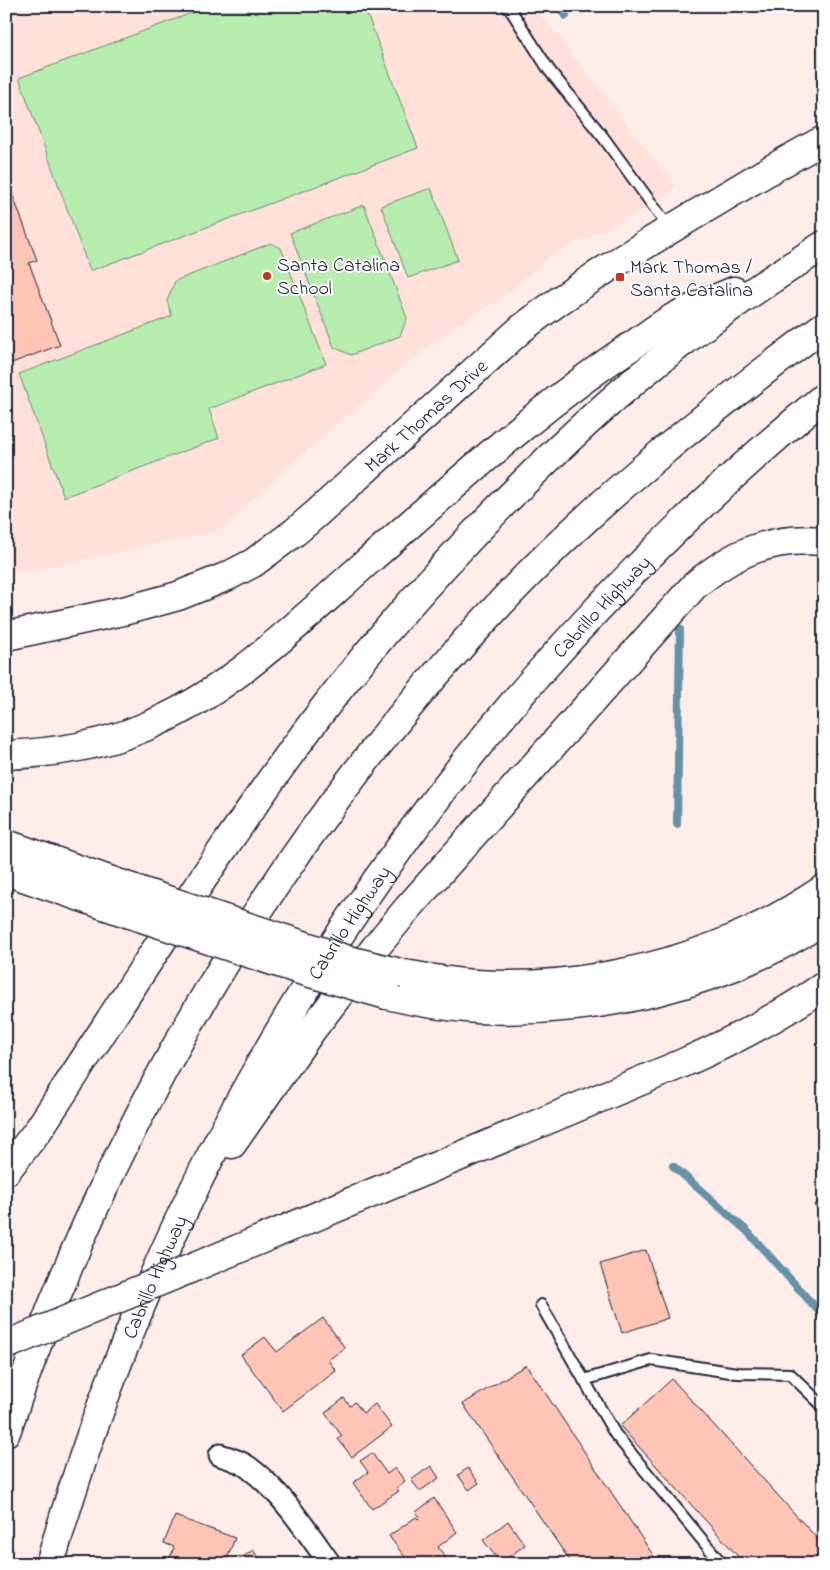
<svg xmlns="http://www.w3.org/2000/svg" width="830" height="1570" viewBox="0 0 830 1570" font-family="'Indie Flower',sans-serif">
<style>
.built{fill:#ffe1d9}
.green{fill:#b7eeb0;stroke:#6c8876}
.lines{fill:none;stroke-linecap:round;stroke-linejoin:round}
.stream{stroke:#6592a9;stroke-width:8}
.building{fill:#fec4b5;stroke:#22223b}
.lane-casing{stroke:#22223b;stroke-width:14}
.street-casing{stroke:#22223b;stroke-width:25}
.secondary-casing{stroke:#22223b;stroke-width:31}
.highway-casing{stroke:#22223b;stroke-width:31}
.lane{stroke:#fff;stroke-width:10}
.street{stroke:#fff;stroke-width:21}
.secondary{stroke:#fff;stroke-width:28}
.highway{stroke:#fff;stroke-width:28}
.highway-bridge-casing{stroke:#22223b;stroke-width:31;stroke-linecap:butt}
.highway-bridge{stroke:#fff;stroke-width:28}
.poi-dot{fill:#c8321e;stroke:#fff;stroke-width:2}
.labels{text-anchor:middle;stroke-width:4;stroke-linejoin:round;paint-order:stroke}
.poi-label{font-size:20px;fill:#22223b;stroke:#fff;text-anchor:start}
.street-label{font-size:20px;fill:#22223b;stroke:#fff}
</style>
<rect width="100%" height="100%" fill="#ffede9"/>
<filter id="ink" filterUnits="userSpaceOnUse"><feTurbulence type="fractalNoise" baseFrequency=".02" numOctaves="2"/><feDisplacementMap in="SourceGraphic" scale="10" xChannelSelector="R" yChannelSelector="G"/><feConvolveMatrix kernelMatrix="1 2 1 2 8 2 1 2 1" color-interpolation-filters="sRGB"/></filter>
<g filter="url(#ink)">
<!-- built -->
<polygon class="built" points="6,6 534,6 676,187 653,205 550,256 504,296 449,330 383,383 218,531 22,572 6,570"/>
<!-- green -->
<g class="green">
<polygon points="210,6 364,6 418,148 90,271 19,78"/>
<polygon points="431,188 458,260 408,278 381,206"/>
<polygon points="364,205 407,318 400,336 351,355 334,347 290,233"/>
<polygon points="271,243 281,248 326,364 209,409 219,438 64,497 19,374 172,316 167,301 175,281"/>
</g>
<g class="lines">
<!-- stream -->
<g class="stream">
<polyline points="557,6 566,16"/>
<polyline points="677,824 680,629"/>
<polyline points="673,1166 747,1231 824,1317"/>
</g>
</g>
<!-- building -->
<g class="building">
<polygon points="13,196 37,260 29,263 60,345 6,365 6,199"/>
<polygon points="824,1195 824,1214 814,1206"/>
<polygon points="646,1250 668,1318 622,1333 600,1264"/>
<polygon points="323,1318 345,1348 328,1360 336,1371 283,1411 241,1355 265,1337 277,1352"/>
<polygon points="526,1365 536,1379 659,1564 572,1564 463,1404"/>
<polygon points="672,1379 824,1546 824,1564 745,1564 620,1426"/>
<polygon points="344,1398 350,1406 355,1402 363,1413 375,1404 392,1427 352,1457 338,1439 342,1436 325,1413"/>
<polygon points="372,1453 387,1474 395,1468 405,1481 396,1488 399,1491 372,1509 353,1483 368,1472 360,1461"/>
<polygon points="431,1466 439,1478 420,1491 411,1480"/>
<polygon points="468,1468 479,1483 469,1490 458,1475"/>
<polygon points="434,1498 457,1532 438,1547 446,1558 437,1564 410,1564 389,1536 416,1517 418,1519 420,1517 416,1512"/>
<polygon points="175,1516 235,1538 225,1564 209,1564 204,1562 203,1564 168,1564 174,1547 164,1543"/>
<polygon points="508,1521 525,1545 502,1562 504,1564 497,1564 500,1562 483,1540"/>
<polygon points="253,1550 263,1564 233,1564"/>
</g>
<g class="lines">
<defs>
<g id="lane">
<polyline points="507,6 512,12 549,70 603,137 670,229"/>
<polyline points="541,1305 615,1434 722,1564"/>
<polyline points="584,1380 651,1360 737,1373 790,1374 824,1407"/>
</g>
<path id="street" d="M220,1455C230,1458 240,1461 248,1467C282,1492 306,1530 330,1564"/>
<g id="secondary">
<path id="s1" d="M6,636L127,610L178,596L228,576L253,563L295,532L316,514L521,329C576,286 636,250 696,214C738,189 780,163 824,140"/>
</g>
<g id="highway">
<path d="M6,755C52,753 97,747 140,729C229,694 296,625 366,563C453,487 537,408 633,345C646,336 659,326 673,318C692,307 714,300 734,291"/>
<polyline points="6,844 140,891"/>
<polyline points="6,871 127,913"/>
<path d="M404,974C427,978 451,982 475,984C565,990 667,970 748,932C775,920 800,905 824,889"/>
<path d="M387,995C417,1002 446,1007 477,1009C596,1015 724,985 824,920"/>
<path d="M232,1144L311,1031L375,948L408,908L694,586C733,553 771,536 824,541"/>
<path d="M6,1171L39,1129L54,1106C144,969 231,829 331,699C380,636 433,576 489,518C548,457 611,397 679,345C725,309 775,277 824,245"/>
<path d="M238,1249L681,1064C731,1042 779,1017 824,986"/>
<path d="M6,1432C110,1120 285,827 513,590C608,491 714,408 824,326"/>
<path id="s2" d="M50,1564C181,1104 456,701 824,397"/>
</g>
</defs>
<!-- lane casing -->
<use href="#lane" class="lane-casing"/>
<!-- street casing -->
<use href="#street" class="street-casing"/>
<!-- secondary casing -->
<use href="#secondary" class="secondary-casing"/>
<!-- highway casing -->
<use href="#highway" class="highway-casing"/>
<!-- lane -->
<use href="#lane" class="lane"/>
<!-- street -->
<use href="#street" class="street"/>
<!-- secondary -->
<use href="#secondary" class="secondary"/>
<!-- highway -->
<use href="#highway" class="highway"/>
<defs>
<g id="highway-bridge">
<polyline points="140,891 345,959 404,974"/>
<polyline points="127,913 300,970 387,995"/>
<polyline points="6,1345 238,1249"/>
</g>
</defs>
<!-- highway-bridge casing -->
<use href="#highway-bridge" class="highway-bridge-casing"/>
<!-- highway-bridge -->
<use href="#highway-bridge" class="highway-bridge"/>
</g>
</g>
<!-- markers -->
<g class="poi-dot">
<circle cx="267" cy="276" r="5"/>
<rect x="615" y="272" width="10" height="10" rx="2.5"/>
</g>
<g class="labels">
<!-- poi labels -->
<g class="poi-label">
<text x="277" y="271">Santa Catalina<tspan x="277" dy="23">School</tspan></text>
<text x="630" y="273">Mark Thomas /<tspan x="630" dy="23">Santa Catalina</tspan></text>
</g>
<!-- street labels -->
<g class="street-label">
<text dy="7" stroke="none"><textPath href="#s1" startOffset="486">Mark Thomas Drive</textPath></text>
<text dy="7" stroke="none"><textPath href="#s2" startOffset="1116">Cabrillo Highway</textPath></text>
<text dy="7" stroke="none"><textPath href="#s2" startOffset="711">Cabrillo Highway</textPath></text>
<text dy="7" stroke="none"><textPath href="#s2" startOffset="306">Cabrillo Highway</textPath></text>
</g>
</g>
<!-- margin -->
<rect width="830" height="1570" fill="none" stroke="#fff" stroke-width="25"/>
<rect x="12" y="12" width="805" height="1545" fill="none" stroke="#22223b" stroke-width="2" filter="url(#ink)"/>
</svg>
